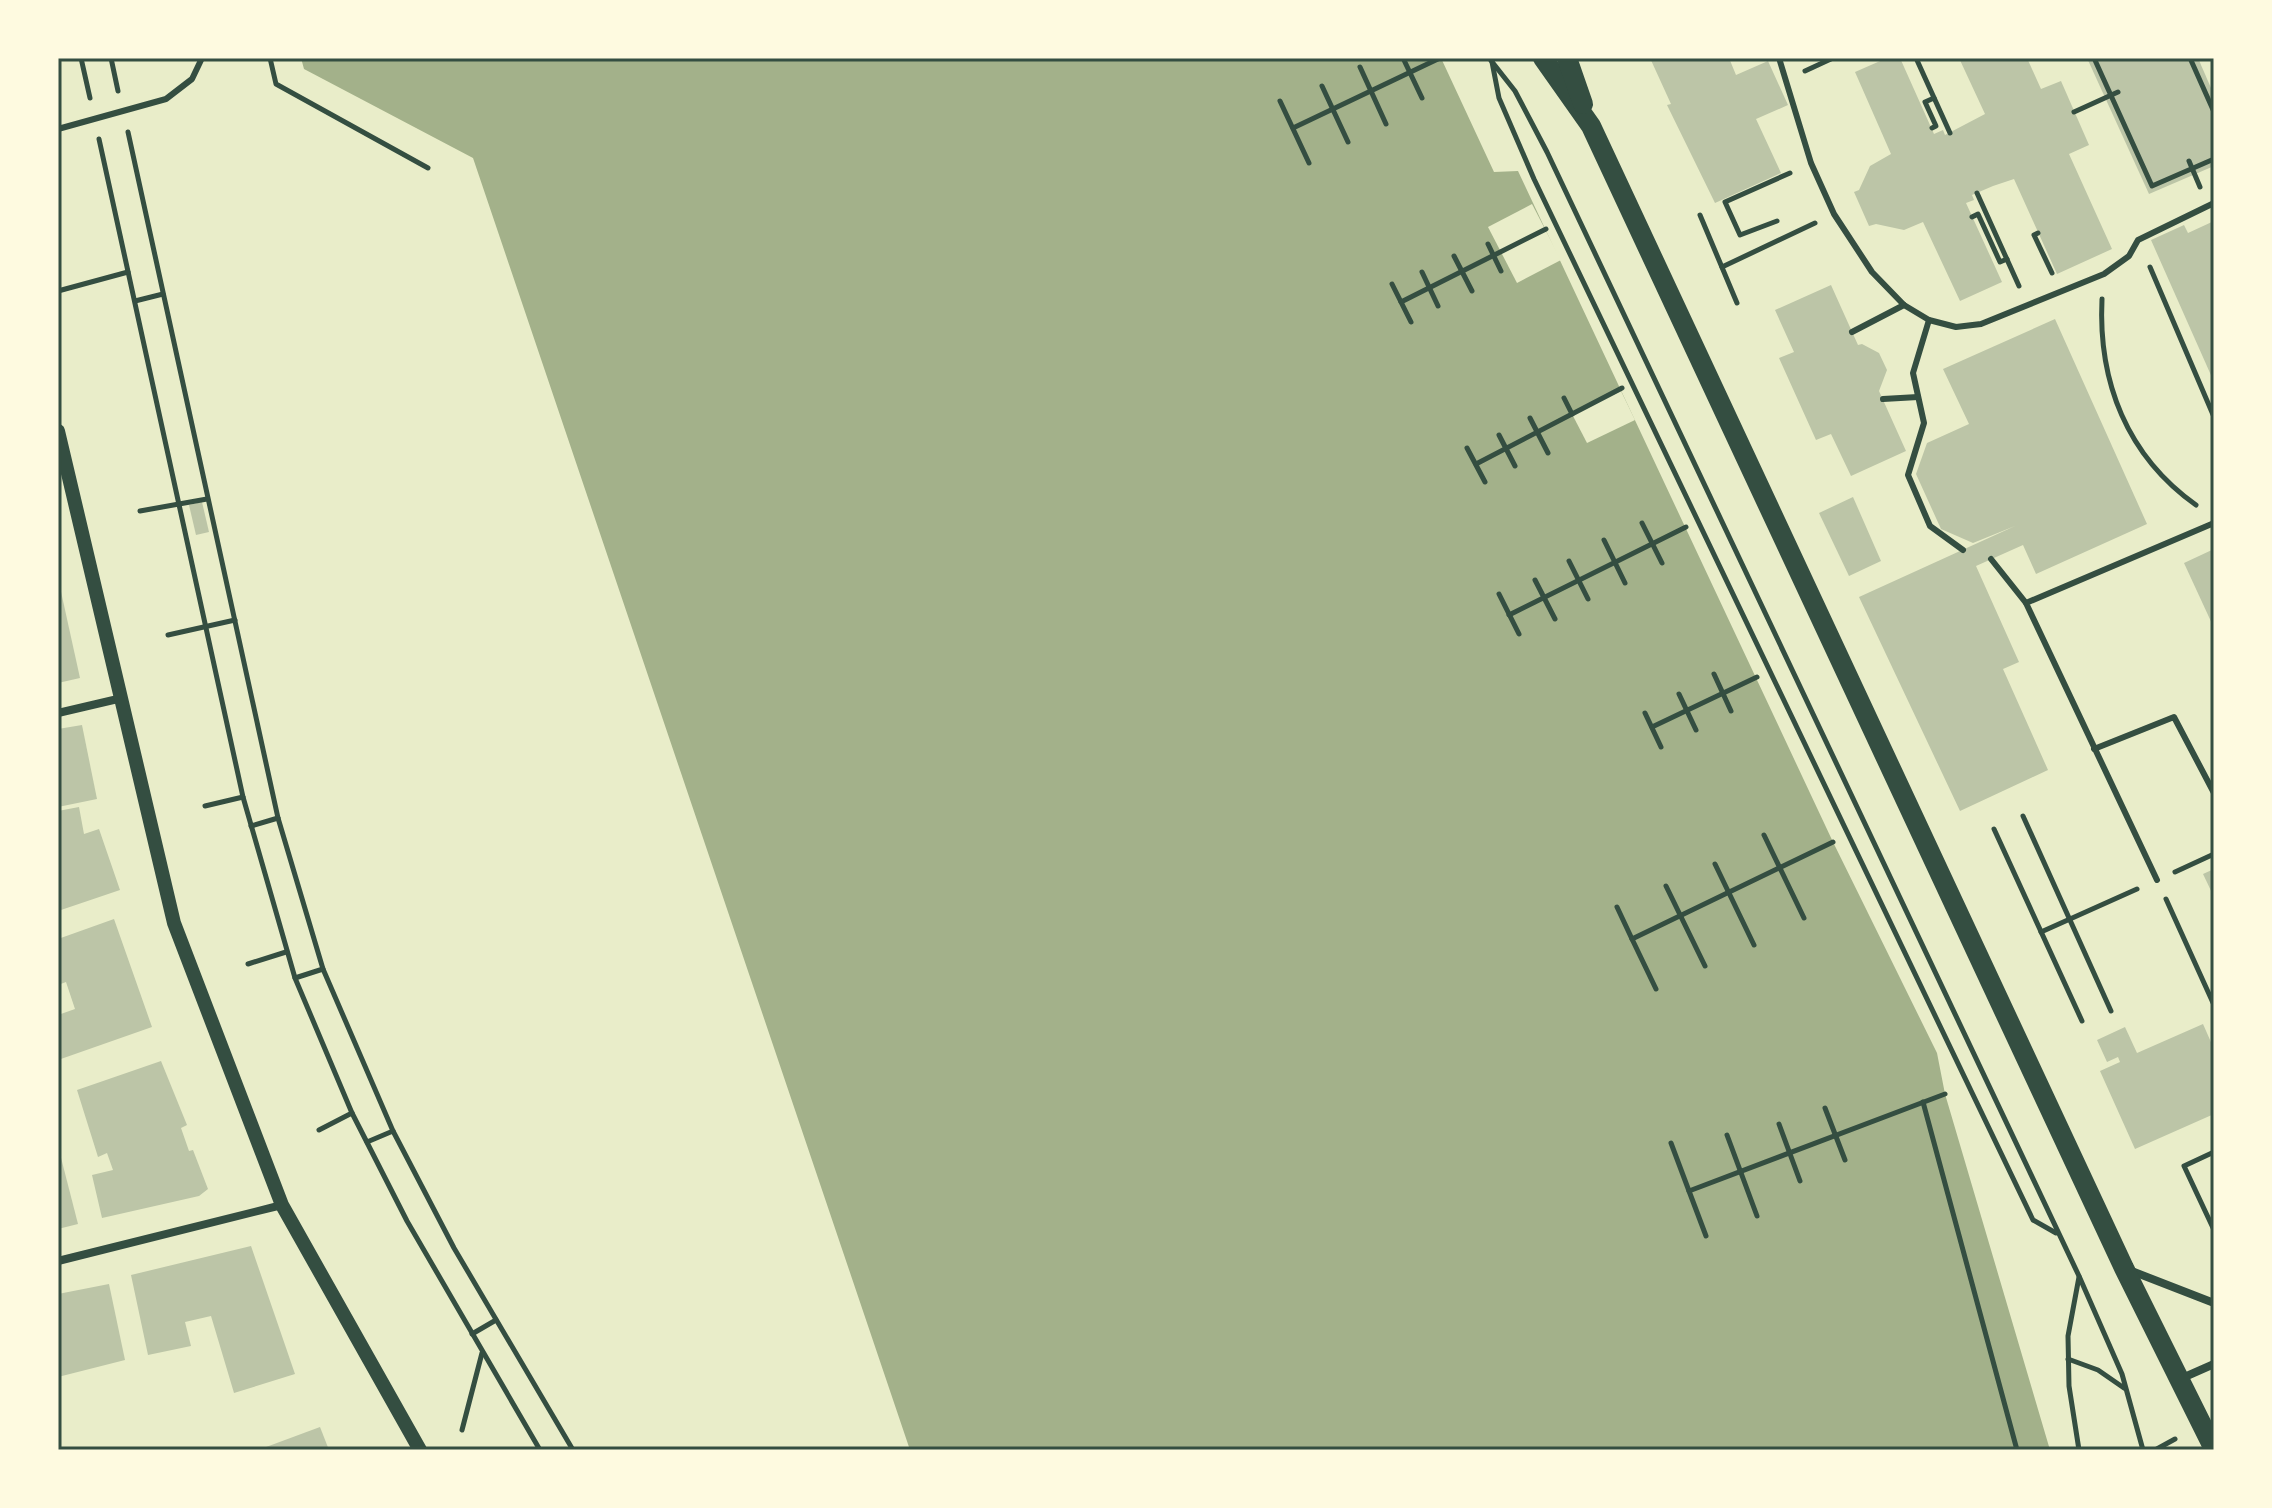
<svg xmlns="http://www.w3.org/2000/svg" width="2272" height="1508" viewBox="0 0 2272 1508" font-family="'IBM Plex Sans',sans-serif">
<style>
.water{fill:#a3b18a}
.pier{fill:#e9edc9}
.building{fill:#bcc5a7}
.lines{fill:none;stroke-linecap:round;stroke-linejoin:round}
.path{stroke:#344e41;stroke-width:5}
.service{stroke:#344e41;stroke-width:6}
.minor{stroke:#344e41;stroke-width:8}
.tertiary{stroke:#344e41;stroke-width:14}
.primary{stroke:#344e41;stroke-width:20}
.neatline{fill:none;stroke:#344e41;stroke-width:3}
</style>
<rect width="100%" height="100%" fill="#e9edc9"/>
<!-- water -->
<polygon class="water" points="301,58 1441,58 1494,172 1518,171 1833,842 1937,1053 1945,1094 2050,1450 910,1450 473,158 304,69"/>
<!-- pier -->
<g class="pier">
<polygon points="1532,204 1561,260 1517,283 1488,227"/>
<polygon points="1621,391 1635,420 1587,443 1572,414"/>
</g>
<!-- building -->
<g class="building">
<polygon points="1650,58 1729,58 1736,75 1768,61 1788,105 1756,119 1781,173 1715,203 1667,105 1671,104"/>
<polygon points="1887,58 1900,58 1934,134 1943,130 1945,135 1985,114 1959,58 2027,58 2041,89 2061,81 2089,145 2069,154 2112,249 2057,274 2014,179 1993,186 1972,195 1974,200 1966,203 2002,282 1960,301 1923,222 1904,230 1876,224 1869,226 1854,192 1859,190 1870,166 1891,154 1855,72"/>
<polygon points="2087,58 2198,58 2214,95 2214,166 2149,194"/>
<polygon points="2214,221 2214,382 2151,240 2184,225 2188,233"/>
<polygon points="1831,285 1858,345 1862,344 1879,353 1887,370 1879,391 1906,451 1851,476 1831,434 1816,440 1779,358 1794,352 1775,310"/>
<polygon points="2055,319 2147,524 2036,574 2023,545 1976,566 2019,662 2003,669 2048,770 1960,811 1859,597 2015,526 1973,543 1941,529 1916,474 1927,443 1969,424 1943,369"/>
<polygon points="1853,497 1881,561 1849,576 1819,513"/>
<polygon points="202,502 209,532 196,535 189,505"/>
<polygon points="2214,549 2214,628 2184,563"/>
<polygon points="58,578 80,678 58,683"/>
<polygon points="82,725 97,799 58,807 58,729"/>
<polygon points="79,807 84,834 99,829 120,890 58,911 58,811"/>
<polygon points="2214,869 2214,897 2203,874"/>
<polygon points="114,919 152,1027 58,1060 58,1015 75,1009 66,982 58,985 58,939"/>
<polygon points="2203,1024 2214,1049 2214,1114 2135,1149 2100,1071 2120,1062 2118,1057 2107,1062 2097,1040 2125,1027 2137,1053"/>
<polygon points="161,1061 187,1125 181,1128 189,1151 193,1150 208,1189 199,1196 102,1218 92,1175 113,1170 107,1153 98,1157 77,1090"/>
<polygon points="58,1146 78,1224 58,1229"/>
<polygon points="251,1246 295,1374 234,1393 211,1316 185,1322 191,1346 148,1355 131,1275"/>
<polygon points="109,1284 125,1360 58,1377 58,1294"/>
<polygon points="320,1427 329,1450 258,1450"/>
</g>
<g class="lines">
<!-- path -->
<g class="path">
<polyline points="81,58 90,98"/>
<polyline points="111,58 118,91"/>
<polyline points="270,58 276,84 428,168"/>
<polyline points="1403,58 1422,98"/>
<polyline points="1489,58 1515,91 1547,152 2079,1276 2122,1374 2143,1450"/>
<polyline points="1916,58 1950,133"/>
<polyline points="2094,58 2152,186 2214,159"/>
<polyline points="2190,58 2214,112"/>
<polyline points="1492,62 1499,98 1534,179 2033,1220 2056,1233"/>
<polyline points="1360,67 1386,124"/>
<polyline points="1805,71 1833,58"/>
<polyline points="1322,86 1348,142"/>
<polyline points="1280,101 1309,163"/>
<polyline points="2074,112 2118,92"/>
<polyline points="1293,128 1440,58"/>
<polyline points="1932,128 1936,126 1925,102 1934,98"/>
<polyline points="128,132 278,818 323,969 393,1131 454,1248 573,1450"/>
<polyline points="99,139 243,797 295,978 352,1113 407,1221 540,1450"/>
<polyline points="2189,161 2200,187"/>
<polyline points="1977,193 2019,286"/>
<polyline points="1700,215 1737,303"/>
<polyline points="1972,217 1978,214 2000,262 2007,259"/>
<polyline points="1777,221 1740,235 1725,202 1790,173"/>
<polyline points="2038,233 2034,235 2052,273"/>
<polyline points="1488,244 1501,271"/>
<polyline points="1454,256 1472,291"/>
<polyline points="1722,267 1815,223"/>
<polyline points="2150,267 2214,417"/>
<polyline points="1422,272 1438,306"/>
<polyline points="1392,284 1411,322"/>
<polyline points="58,291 128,272"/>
<path d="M2102,299C2098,382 2127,456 2196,505"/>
<polyline points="135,301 163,294"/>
<polyline points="1401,302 1546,229"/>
<polyline points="1564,398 1572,414"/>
<polyline points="1530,418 1548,453"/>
<polyline points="1499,435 1515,466"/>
<polyline points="1467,448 1485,482"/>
<polyline points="1476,464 1622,388"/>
<polyline points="140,511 207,499"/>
<polyline points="1642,523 1662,563"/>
<polyline points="1604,540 1625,583"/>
<polyline points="1569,561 1588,599"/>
<polyline points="1535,580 1555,619"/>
<polyline points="1499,594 1519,634"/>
<polyline points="1509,615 1686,527"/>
<polyline points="168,635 235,620"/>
<polyline points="1714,674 1731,711"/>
<polyline points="1679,694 1696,730"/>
<polyline points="1645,713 1661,747"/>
<polyline points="1652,727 1757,677"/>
<polyline points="205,806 243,797"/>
<polyline points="2023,816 2111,1011"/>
<polyline points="251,826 278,818"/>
<polyline points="1994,829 2082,1021"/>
<polyline points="1764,835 1804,918"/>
<polyline points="1715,864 1754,945"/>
<polyline points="2175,872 2214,854"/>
<polyline points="1666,886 1705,966"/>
<polyline points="2166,899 2214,1005"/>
<polyline points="1617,907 1632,939"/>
<polyline points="2041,932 2137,889"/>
<polyline points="248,964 286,952"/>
<polyline points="295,978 323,969"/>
<polyline points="1656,989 1632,939 1833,842"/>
<polyline points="1923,1102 2017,1450"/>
<polyline points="1825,1108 1845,1160"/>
<polyline points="1779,1124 1800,1181"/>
<polyline points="319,1130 352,1113"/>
<polyline points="1727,1135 1757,1216"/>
<polyline points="367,1142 393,1131"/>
<polyline points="1671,1143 1689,1191"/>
<polyline points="2214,1152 2184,1166 2214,1230"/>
<polyline points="1706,1236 1689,1191 1945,1094"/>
<polyline points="2079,1277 2068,1336 2069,1386 2079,1450"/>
<polyline points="472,1334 496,1320"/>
<polyline points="2068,1359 2098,1370 2124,1388"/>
<polyline points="462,1430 482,1353"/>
<polyline points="2155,1450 2175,1439"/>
</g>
<!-- service -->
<g class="service">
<polyline points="1779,58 1811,163 1834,214 1872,272 1904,305 1929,320 1956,327 1981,324 2104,274 2129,256 2138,240 2214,203"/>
<polyline points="58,129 166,99 192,79 202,58"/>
<polyline points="1929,320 1913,373 1924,423 1908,475 1930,526 1963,550"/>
<polyline points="1852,332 1904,305"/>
<polyline points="1883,399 1918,397"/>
<polyline points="1991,559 2026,603"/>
<polyline points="2094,749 2174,717 2214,793"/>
<polyline points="2157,880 2026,603 2214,523"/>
</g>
<!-- minor -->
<g class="minor">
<polyline points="58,713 122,698"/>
<polyline points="58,1261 282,1205"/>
<polyline points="2129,1270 2214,1303"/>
<polyline points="2180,1379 2214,1364"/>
</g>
<!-- tertiary -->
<polyline class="tertiary" points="58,431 174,923 282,1205 420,1450"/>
<!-- primary -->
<g class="primary">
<polyline points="1543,58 1591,126 2124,1268 2214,1449"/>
<polyline points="1567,58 1583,104"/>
</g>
</g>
<!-- border -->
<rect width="2272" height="1508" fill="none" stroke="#fefae0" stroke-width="120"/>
<rect x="60" y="60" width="2152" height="1388" class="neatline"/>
</svg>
